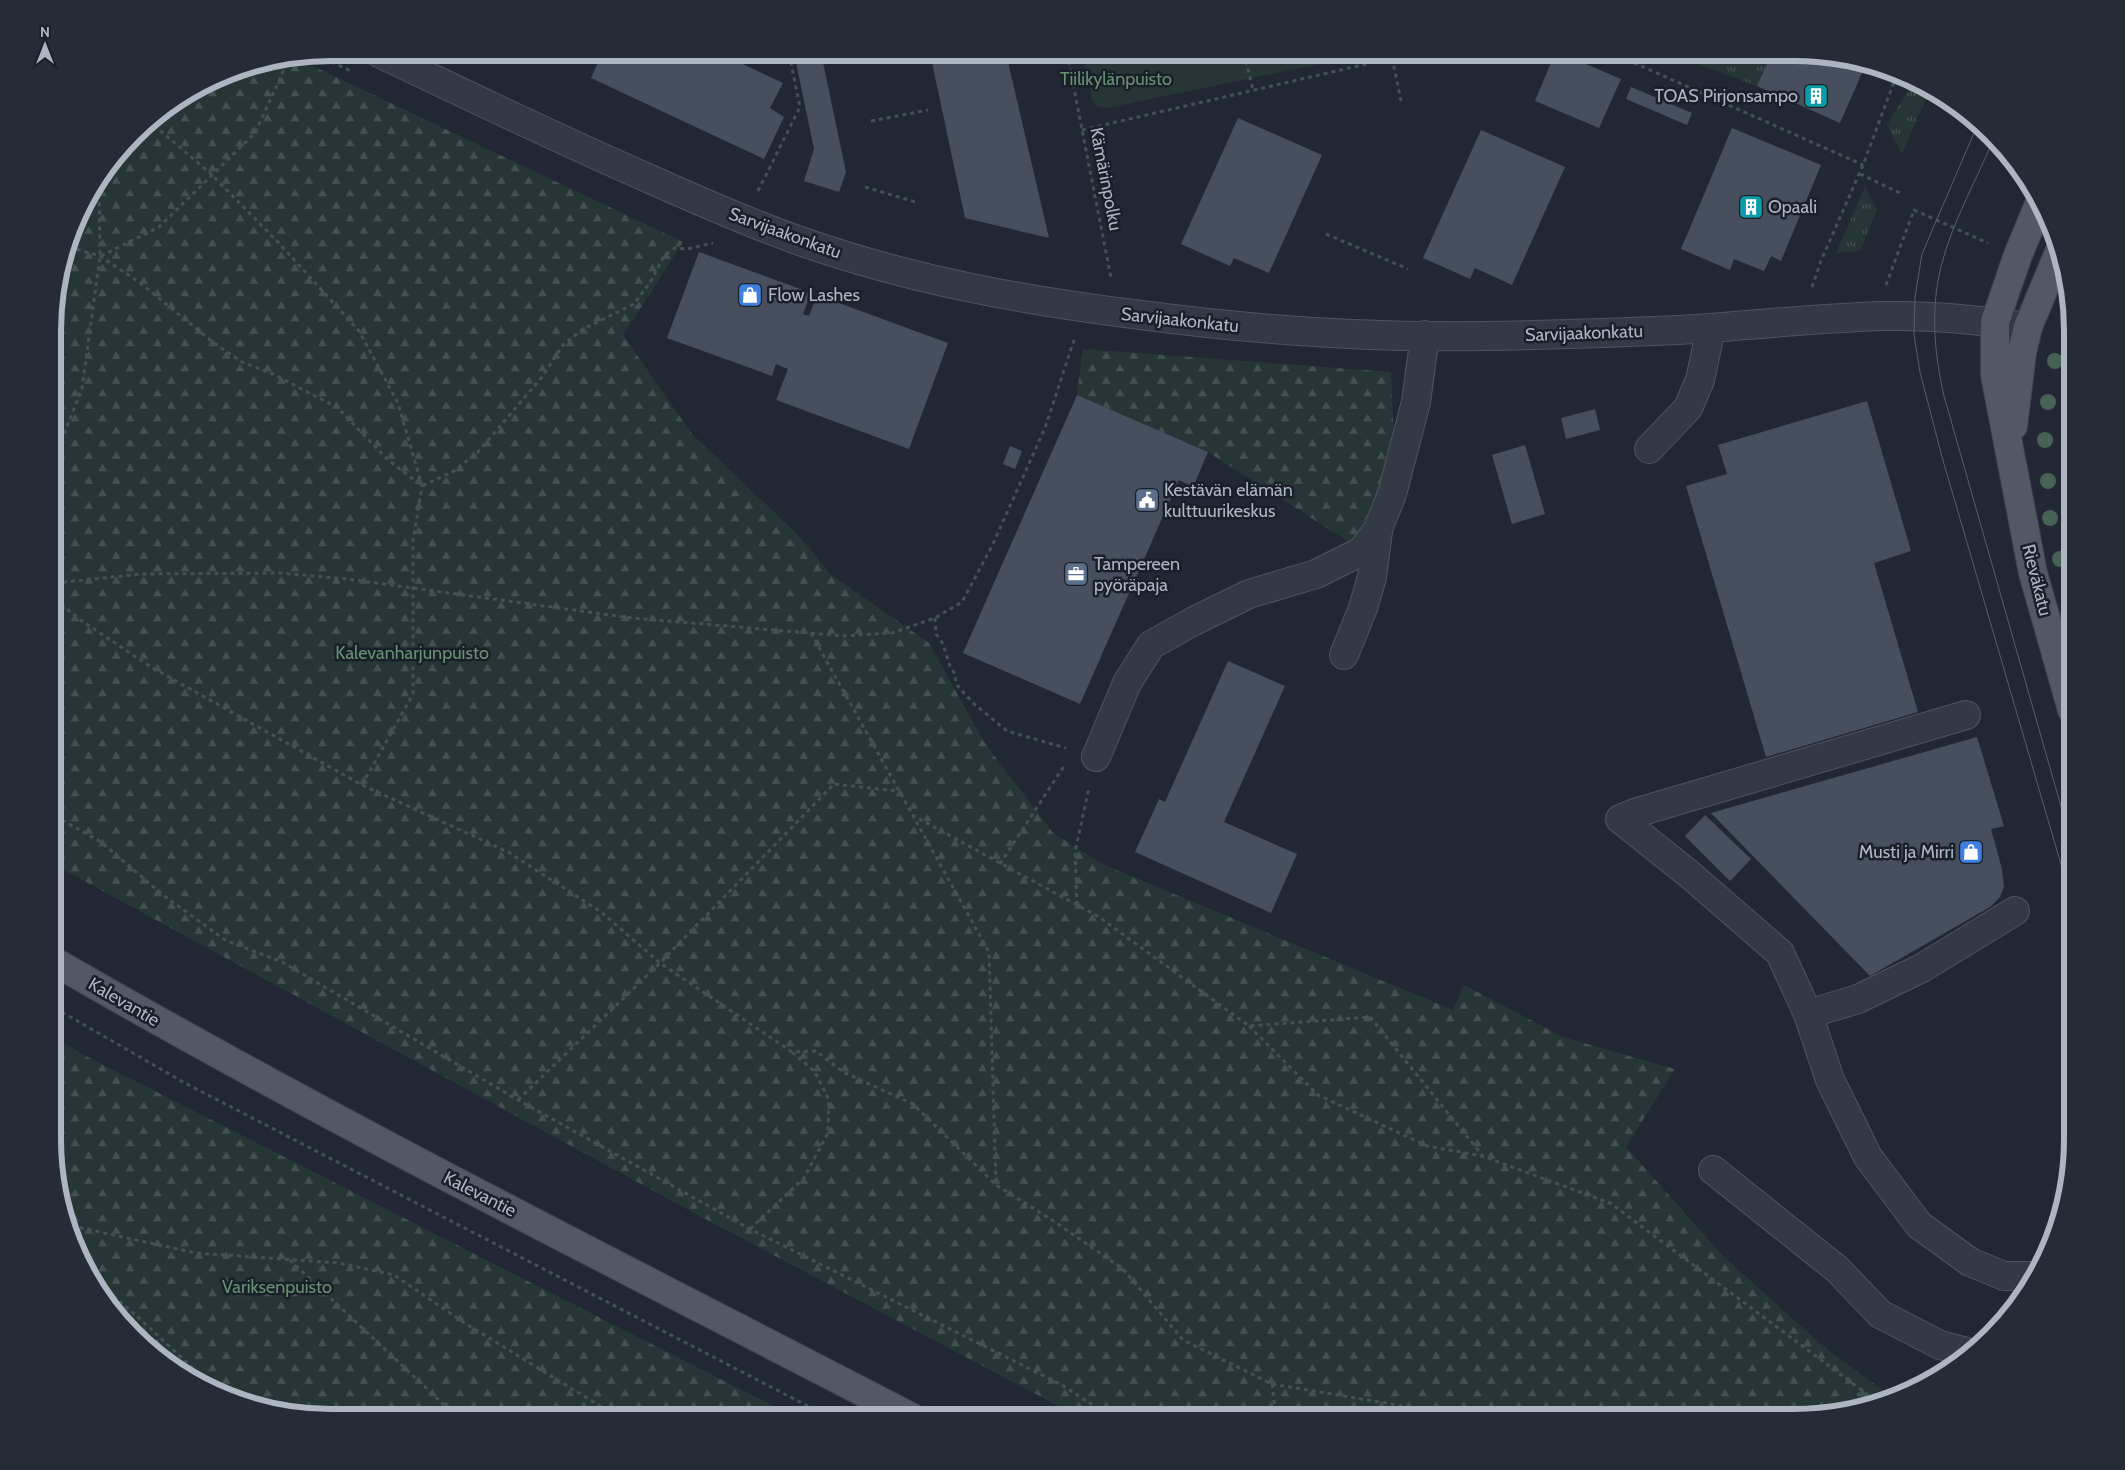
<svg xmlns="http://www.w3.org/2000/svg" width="2125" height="1470" viewBox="0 0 2125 1470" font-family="Cabin,sans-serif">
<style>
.grass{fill:url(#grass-tufts)}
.forest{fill:url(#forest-firs)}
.green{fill:#263637}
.building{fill:#474f5e}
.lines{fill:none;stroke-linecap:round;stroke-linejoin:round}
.minor-casing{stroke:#4f5560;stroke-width:30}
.major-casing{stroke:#3e434f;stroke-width:30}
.path{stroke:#425255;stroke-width:3;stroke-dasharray:4 4;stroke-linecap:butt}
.minor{stroke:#343a45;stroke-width:28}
.major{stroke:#525965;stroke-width:28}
.tram{stroke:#565e6c;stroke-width:1}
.tree{fill:#486157}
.labels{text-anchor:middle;stroke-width:5;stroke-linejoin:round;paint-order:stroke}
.park-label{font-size:18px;fill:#689073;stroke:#1a2029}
.poi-label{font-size:18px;fill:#aeb5c2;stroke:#1a2029;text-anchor:start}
.street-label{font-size:18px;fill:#aeb5c2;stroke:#1a2029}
.rim{fill:none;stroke:#aeb5c2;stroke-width:6}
</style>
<defs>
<pattern id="grass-tufts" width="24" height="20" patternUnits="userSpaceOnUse" patternTransform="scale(1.25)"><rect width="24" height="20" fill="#263637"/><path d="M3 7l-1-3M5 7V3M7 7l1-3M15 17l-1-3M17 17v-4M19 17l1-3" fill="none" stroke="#435152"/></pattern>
<pattern id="forest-firs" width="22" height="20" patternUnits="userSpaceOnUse" patternTransform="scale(1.25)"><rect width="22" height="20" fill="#263637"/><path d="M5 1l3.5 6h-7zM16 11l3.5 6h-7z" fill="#435152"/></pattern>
</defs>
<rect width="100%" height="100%" fill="#212834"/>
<!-- grass -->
<g class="grass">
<polygon points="1669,53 1772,53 1757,86"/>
<polygon points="1915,84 1929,91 1902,154 1887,125 1910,87"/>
<polygon points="1865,187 1877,210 1860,251 1836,253"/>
</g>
<!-- forest -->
<g class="forest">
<polygon points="298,59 683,242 623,335 692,434 800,537 830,574 929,643 984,742 1053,833 1102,864 1453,1010 1464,985 1563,1037 1675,1069 1626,1147 1724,1257 1822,1345 1893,1398 1866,1408 1795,1417 1079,1417 696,1214 55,865 55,295 81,207 147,122 225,74"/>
<polygon points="1083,349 1391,372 1395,463 1352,544 1208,452 1077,395"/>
<polygon points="55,1037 80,1053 795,1417 313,1417 241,1403 162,1360 90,1278 55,1175"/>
</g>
<!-- green -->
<polygon class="green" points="1083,53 1374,53 1107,108 1097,106 1092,100"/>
<!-- building -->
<g class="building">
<polygon points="602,53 719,53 783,83 770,108 784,117 764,159 591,78"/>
<polygon points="794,53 821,53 846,172 839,192 804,181 814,149"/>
<polygon points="930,53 1006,53 1049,238 965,218"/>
<polygon points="1555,53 1560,53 1621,79 1599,128 1535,101"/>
<polygon points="1772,53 1812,53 1866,64 1840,123 1757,86"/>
<polygon points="1631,87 1692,113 1687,125 1626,99"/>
<polygon points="1952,103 1959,107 1956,113 1949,110"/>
<polygon points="1238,118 1322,155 1269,273 1234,258 1230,266 1181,244"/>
<polygon points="1732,128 1821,165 1781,261 1771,256 1764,271 1734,259 1730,270 1681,249"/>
<polygon points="1481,130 1565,167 1512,285 1475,268 1470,279 1423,258"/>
<polygon points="699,252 811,293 803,314 809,316 817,295 948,343 909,449 776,400 788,369 776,364 772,376 667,338"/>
<polygon points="1077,395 1208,452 1193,487 1179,480 1080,704 963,653"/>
<polygon points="1867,401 1911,551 1874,563 1918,712 1766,757 1686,486 1727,474 1718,445"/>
<polygon points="1595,409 1600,430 1566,439 1561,418"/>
<polygon points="1525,445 1545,514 1512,524 1492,455"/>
<polygon points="1010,446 1022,451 1015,469 1003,464"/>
<polygon points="1228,661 1285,686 1224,822 1297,854 1271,913 1135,852 1159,799 1165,802"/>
<polygon points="1977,737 2004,826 1991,829 2002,869 2004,887 2000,897 1990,907 1870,976 1711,813"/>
<polygon points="1705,815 1751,859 1730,881 1685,836"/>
</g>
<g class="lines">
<defs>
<g id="minor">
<path d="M379,53C469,96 558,139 650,179C699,201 749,223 800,241C911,280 1025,301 1141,315C1254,330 1369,338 1482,336C1548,335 1614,333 1679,330C1747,326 1815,318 1884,316C1932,315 1981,320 2028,327"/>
<polyline points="1649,449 1688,408 1700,380 1711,328"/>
<polyline points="1344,655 1363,608 1372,577 1378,531"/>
<polyline points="1096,757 1127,683 1151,645 1194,621 1249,594 1316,574 1362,551 1378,529 1392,494 1416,402 1425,335"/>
<polyline points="2015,911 1922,968 1858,999 1808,1014 1830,1080 1868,1157 1919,1225 1970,1262 2004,1276 2032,1276"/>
<polyline points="1808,1014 1780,953 1689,874 1620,819 1635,813 1966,715"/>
<polyline points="1713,1170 1837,1269 1880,1314 1940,1345 1971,1353"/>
</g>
<g id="major">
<polyline points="2040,202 2018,255 1995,322 1995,375 2033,573 2072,710"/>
<polyline points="2013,426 2022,353 2028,327 2060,250"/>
<path d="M55,962C335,1124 624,1268 911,1417"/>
</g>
</defs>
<!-- minor casing -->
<use href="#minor" class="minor-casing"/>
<!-- major casing -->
<use href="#major" class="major-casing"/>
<!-- path -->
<g class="path">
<polyline points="1067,53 1111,278"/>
<polyline points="1244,53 1253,90"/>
<polyline points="1612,53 1863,165"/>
<polyline points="317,55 353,72"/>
<polyline points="1392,58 1402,105"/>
<polyline points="871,121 928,110"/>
<polyline points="146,123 162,132 211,174 276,240 359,331 398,403 422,486 413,541 413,694 362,785"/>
<polyline points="1082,130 1414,53"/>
<polyline points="1860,174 1902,194"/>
<polyline points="865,187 919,203"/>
<polyline points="758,191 800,107 789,53"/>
<polyline points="1326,234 1408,269"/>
<polyline points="69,247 100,256 139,282 214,343 242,362 273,374 338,408 387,459 422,486 454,471 478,452 542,377 563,345 583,329 634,304 651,281 664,256 675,248 687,249 713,243"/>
<polyline points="101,256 159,227 255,133 288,61"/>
<polyline points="1886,285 1914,210 1988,243"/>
<polyline points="1812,287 1821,261 1863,165 1897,74"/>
<polyline points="2072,403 2068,447 2072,511"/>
<polyline points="55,456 82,389 100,256 99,184"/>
<polyline points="55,583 142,574 280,573 347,579 632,618 844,636 892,633 935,618 962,602 992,546 1045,428 1075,337"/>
<polyline points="55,599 79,619 151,667 242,718 362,785 508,852 601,912 660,963 792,1052 816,1051 843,1072 913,1104 996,1185 1052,1220 1123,1269 1183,1340 1272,1384 1433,1411 1445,1417"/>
<polyline points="935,618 936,634 943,644 950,666 955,674 956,684 973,703 1007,731 1066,748"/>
<polyline points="811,633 989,952 996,1184"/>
<polyline points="912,815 1099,917 1249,1026 1370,1017 1482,1155"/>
<polyline points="55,816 101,842 163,895 225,940 282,962 518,1100 750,1229 1062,1385 1111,1417"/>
<polyline points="1000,864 1064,766"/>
<polyline points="1077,905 1075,852 1089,788"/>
<polyline points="55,1008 183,1082 829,1417"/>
<polyline points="1249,1026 1318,1095 1427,1146 1482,1156 1610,1203 1879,1403"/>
<polyline points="518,1100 660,963 834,784 897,791"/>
<polyline points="72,1226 196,1253 339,1263 394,1275 463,1322 618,1417"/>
<polyline points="750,1229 804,1178 828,1133 829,1100 815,1072 792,1052"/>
<polyline points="290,1260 457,1417"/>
<polyline points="89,1275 139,1318 214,1388"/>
<polyline points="1272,1384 1276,1417"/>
<polyline points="1850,1410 1861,1390"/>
</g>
<!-- minor -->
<use href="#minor" class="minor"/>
<!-- major -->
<use href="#major" class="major"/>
<!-- tram -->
<g class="tram">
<polyline points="1977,126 1922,254 1915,297 1914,335 1920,372 1942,457 2072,902"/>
<path d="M1992,143C1976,180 1952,224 1942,263C1930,307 1934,352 1944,396L2072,845"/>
</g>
</g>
<!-- trees -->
<g class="tree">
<circle cx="2055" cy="361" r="8"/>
<circle cx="2048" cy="402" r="8"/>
<circle cx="2045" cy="440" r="8"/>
<circle cx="2048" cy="481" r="8"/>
<circle cx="2050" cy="518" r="8"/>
<circle cx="2060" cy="559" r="8"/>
</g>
<!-- icons -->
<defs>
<symbol id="building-square" viewBox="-11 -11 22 22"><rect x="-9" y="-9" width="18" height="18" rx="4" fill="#0f9aa8" stroke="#1a2029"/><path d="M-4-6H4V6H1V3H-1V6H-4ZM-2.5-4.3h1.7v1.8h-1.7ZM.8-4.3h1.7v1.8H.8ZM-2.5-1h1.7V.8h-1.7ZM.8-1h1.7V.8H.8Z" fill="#fff"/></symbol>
<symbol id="shop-square" viewBox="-11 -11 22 22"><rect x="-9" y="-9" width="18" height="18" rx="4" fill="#3f7fe0" stroke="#1a2029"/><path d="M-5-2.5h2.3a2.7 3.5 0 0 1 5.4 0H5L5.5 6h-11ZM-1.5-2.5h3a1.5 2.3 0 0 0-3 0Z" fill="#fff"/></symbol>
<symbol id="civic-square" viewBox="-11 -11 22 22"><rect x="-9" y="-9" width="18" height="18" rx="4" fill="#5c6f8a" stroke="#1a2029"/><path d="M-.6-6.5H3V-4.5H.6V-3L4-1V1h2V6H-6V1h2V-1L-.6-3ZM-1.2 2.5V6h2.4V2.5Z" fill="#fff"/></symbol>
<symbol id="office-square" viewBox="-11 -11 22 22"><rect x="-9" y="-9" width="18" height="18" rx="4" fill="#5c6f8a" stroke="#1a2029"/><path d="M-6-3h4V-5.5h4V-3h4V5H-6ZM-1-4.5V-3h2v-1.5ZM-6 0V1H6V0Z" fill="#fff"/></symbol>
</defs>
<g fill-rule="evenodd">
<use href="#building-square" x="1802" y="82" width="28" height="28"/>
<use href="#building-square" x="1737" y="193" width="28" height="28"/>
<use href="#shop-square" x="736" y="281" width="28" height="28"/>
<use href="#civic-square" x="1133" y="486" width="28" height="28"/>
<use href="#office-square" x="1062" y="560" width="28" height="28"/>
<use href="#shop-square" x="1957" y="838" width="28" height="28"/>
</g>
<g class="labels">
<!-- park labels -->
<g class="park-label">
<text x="1116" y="85">Tiilikylänpuisto</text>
<text x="412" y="659">Kalevanharjunpuisto</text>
<text x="277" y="1293">Variksenpuisto</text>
</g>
<!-- poi labels -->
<g class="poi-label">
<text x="1798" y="102" text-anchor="end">TOAS Pirjonsampo</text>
<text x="1768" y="213">Opaali</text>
<text x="768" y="301">Flow Lashes</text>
<text x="1164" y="496">Kestävän elämän<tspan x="1164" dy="21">kulttuurikeskus</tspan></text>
<text x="1094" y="570">Tampereen<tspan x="1094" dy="21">pyöräpaja</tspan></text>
<text x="1954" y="858" text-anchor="end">Musti ja Mirri</text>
</g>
<!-- street labels -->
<g class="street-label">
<text transform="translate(1106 179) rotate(79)" y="6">Kämärinpolku</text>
<text transform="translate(785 233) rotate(20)" y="6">Sarvijaakonkatu</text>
<text transform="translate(1180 320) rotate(6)" y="6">Sarvijaakonkatu</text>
<text transform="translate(1584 333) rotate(-2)" y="6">Sarvijaakonkatu</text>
<text transform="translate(2037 580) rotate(76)" y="6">Rieväkatu</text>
<text transform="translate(124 1002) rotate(30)" y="6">Kalevantie</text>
<text transform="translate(480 1194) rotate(27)" y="6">Kalevantie</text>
</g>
</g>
<!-- crop -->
<path d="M0 0H2125V1470H0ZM331 61H1794A270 270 0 0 1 2064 331V1139A270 270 0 0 1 1794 1409H331A270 270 0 0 1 61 1139V331A270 270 0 0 1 331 61Z" fill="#262c35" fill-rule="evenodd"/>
<path class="rim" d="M331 61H1794A270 270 0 0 1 2064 331V1139A270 270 0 0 1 1794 1409H331A270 270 0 0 1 61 1139V331A270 270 0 0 1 331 61Z"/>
<!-- north arrow -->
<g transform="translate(45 45)" stroke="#1a2029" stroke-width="4" paint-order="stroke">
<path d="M0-4L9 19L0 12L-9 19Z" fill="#aeb5c2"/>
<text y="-8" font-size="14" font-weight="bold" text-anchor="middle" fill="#aeb5c2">N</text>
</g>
</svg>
